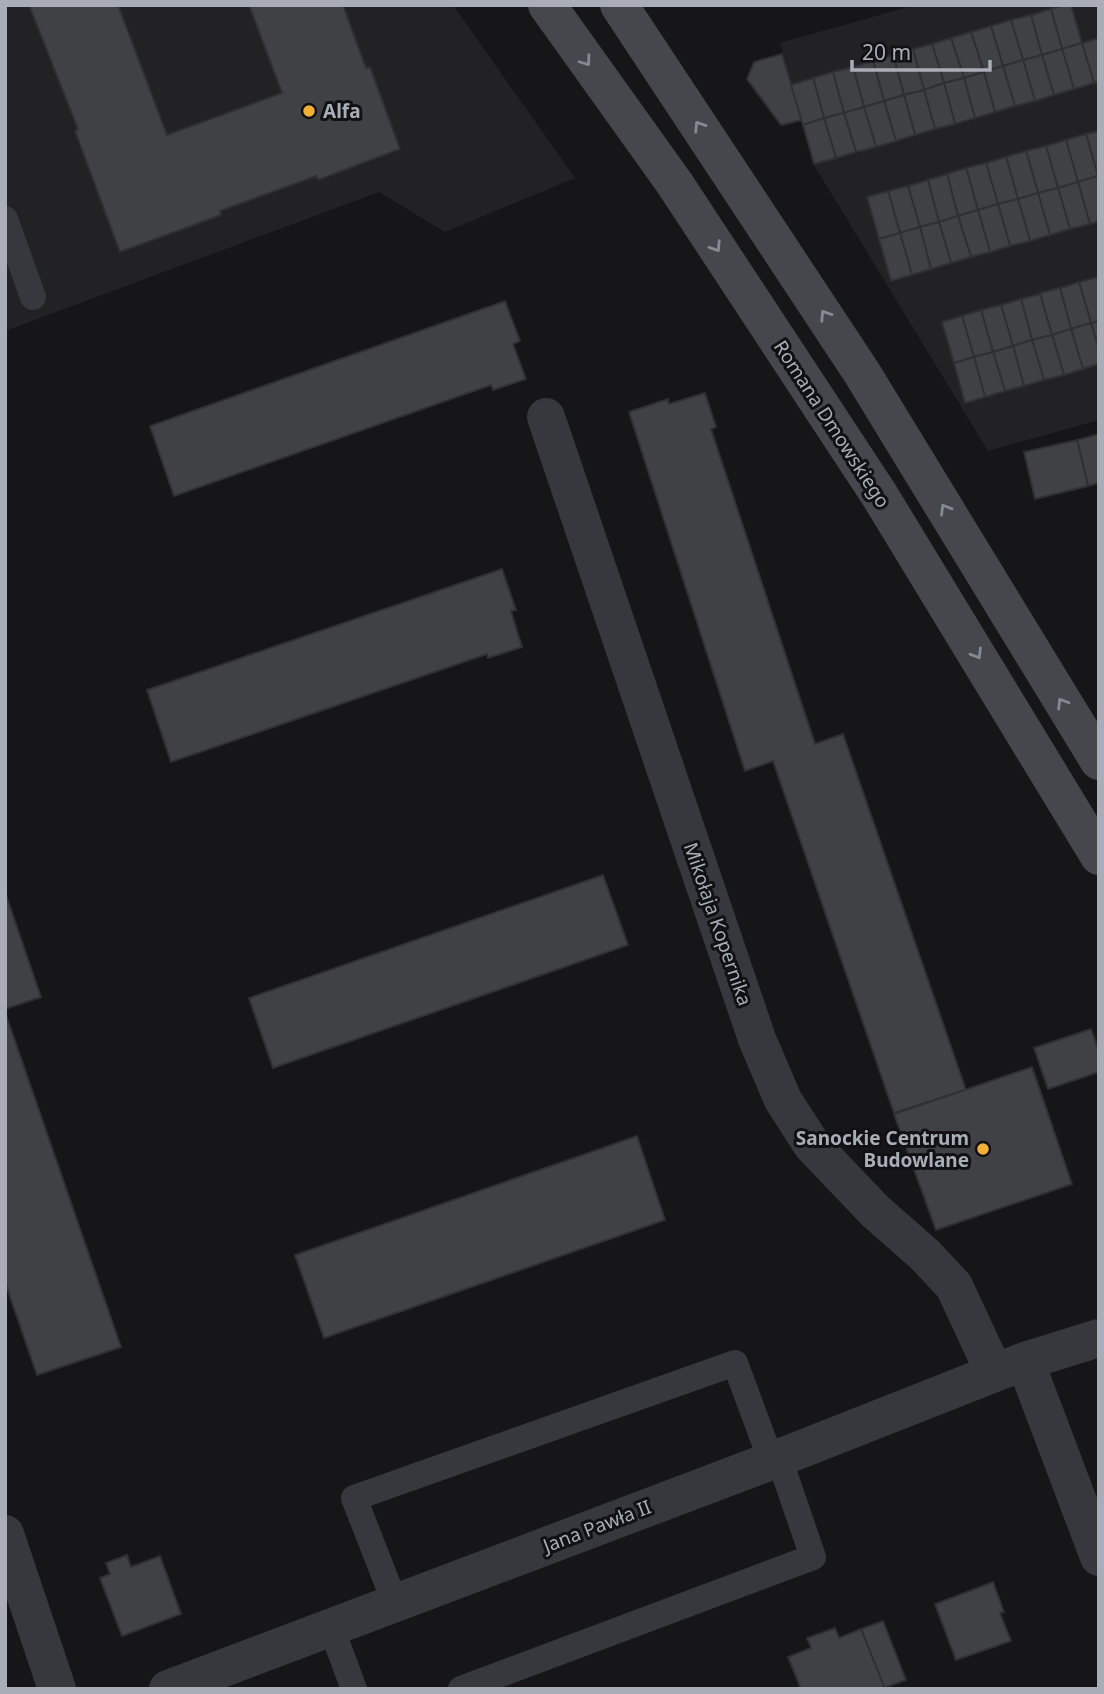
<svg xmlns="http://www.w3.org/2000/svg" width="1104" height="1694" viewBox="0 0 1104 1694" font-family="'Noto Sans',sans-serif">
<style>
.built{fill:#222225}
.building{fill:#404145;stroke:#303034;stroke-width:2}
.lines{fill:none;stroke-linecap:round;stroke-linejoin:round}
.service{stroke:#37383d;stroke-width:26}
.minor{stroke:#37383d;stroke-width:38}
.tertiary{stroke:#37383d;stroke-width:38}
.secondary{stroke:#45474d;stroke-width:38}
.oneway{stroke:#858993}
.poi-dot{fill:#f2b134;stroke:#111113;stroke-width:2.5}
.labels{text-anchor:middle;stroke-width:6;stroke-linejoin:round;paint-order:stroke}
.poi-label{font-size:19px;font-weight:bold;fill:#a8adb8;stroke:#111113;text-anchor:start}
.street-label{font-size:19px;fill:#a8adb8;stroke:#111113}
</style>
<rect width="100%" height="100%" fill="#161618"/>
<!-- built -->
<g class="built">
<polygon points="5,5 453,5 575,178 445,232 379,192 5,331"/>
<polygon points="915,5 1099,5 1099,420 988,451 814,165 780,43"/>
</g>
<!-- building -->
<g class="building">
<polygon points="29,5 118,5 167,135 282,93 249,5 343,5 366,68 370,67 400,149 318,180 316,176 220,211 221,215 120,252 75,131 78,129"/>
<polygon points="1064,5 1071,5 1082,43 1062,49 1051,9"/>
<polygon points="1051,9 1062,49 1042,55 1031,15"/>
<polygon points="1031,15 1042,55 1023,60 1011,20"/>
<polygon points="1011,20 1023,60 1003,66 991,26"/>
<polygon points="991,26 1003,66 984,72 971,32"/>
<polygon points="971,32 984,72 964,78 951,38"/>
<polygon points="951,38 964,78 944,83 932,44"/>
<polygon points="1099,38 1099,82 1094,83 1082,43"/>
<polygon points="1082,43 1094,83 1074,89 1062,49"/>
<polygon points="932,44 944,83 924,90 913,49"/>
<polygon points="913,49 924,90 904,95 893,55"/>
<polygon points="1062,49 1074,89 1054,95 1042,55"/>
<polygon points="782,54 802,120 781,125 747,79 754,62"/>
<polygon points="893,55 904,95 884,101 873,61"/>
<polygon points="1042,55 1054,95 1035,101 1023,60"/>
<polygon points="1023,60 1035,101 1015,106 1003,66"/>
<polygon points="873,61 884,101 864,107 853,67"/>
<polygon points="1003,66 1015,106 995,112 984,72"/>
<polygon points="853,67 864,107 844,113 833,72"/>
<polygon points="833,72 844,113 824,118 813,78"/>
<polygon points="984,72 995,112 975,118 964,78"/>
<polygon points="813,78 824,118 803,125 791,85"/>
<polygon points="964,78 975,118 955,124 944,83"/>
<polygon points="944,83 955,124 935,129 924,90"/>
<polygon points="924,90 935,129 915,135 904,95"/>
<polygon points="904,95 915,135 896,141 884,101"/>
<polygon points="884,101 896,141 876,147 864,107"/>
<polygon points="864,107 876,147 856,152 844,113"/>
<polygon points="844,113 856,152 836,158 824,118"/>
<polygon points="824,118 836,158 814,164 803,125"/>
<polygon points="1099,131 1099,176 1098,176 1086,134"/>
<polygon points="1086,134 1098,176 1078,182 1066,140"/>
<polygon points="1066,140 1078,182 1058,188 1046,146"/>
<polygon points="1046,146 1058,188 1038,193 1026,151"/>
<polygon points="1026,151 1038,193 1018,199 1006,157"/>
<polygon points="1006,157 1018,199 998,204 986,163"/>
<polygon points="986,163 998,204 978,210 966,168"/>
<polygon points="966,168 978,210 958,216 947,174"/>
<polygon points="947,174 958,216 939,222 928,180"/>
<polygon points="1098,176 1099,221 1090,224 1078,182"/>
<polygon points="928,180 939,222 920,227 908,186"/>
<polygon points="1078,182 1090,224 1070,229 1058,188"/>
<polygon points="908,186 920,227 900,233 888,191"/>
<polygon points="1058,188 1070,229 1050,235 1038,193"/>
<polygon points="888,191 900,233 879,239 867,197"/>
<polygon points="1038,193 1050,235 1030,241 1018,199"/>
<polygon points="1018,199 1030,241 1010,246 998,204"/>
<polygon points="998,204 1010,246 990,252 978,210"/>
<polygon points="978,210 990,252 971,257 958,216"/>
<polygon points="958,216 971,257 951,263 939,222"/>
<polygon points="939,222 951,263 931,269 920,227"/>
<polygon points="920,227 931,269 912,275 900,233"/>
<polygon points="900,233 912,275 891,281 879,239"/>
<polygon points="1099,277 1099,321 1091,323 1079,282"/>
<polygon points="1079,282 1091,323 1071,329 1060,288"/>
<polygon points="1060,288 1071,329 1052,335 1040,293"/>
<polygon points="1040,294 1052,335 1032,340 1021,299"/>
<polygon points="1021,299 1032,340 1013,346 1001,305"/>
<polygon points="505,301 520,341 513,344 526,379 493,390 491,385 174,496 150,426"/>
<polygon points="1001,305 1013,346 993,352 981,310"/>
<polygon points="981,310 993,352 974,357 962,316"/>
<polygon points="962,316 974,357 954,363 942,322"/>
<polygon points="1099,321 1099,350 1091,323"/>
<polygon points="1091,323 1099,350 1099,364 1083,369 1071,329"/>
<polygon points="1071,329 1083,369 1064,375 1052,335"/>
<polygon points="1052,335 1064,375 1044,380 1032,340"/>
<polygon points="1032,340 1044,380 1024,386 1013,346"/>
<polygon points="1013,346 1024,386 1005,391 993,352"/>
<polygon points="993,352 1005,391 985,397 974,357"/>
<polygon points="974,357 985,397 965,403 954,363"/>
<polygon points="705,393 716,427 711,429 815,744 843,734 966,1090 894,1113 773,761 745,771 629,412 668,399 669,404"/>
<polygon points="1099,434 1099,483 1088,486 1077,440"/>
<polygon points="1077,440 1088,486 1035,499 1024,452"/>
<polygon points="502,569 516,610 511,611 522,647 488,658 487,654 171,762 147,690"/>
<polygon points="603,875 628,945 273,1068 249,998"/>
<polygon points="5,892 41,997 5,1009"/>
<polygon points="5,1012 121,1347 37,1375 5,1282"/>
<polygon points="1091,1029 1099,1052 1099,1072 1048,1089 1034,1048"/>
<polygon points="1032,1067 1072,1184 936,1230 894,1114"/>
<polygon points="637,1136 665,1220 324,1338 295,1255"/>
<polygon points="127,1555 131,1567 160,1556 181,1614 122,1636 100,1578 110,1574 106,1563"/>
<polygon points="993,1582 1004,1612 1000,1613 1011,1641 956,1660 935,1604"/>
<polygon points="883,1621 906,1680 884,1688 861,1629"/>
<polygon points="835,1628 839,1638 861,1629 885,1689 801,1689 788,1657 811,1648 807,1638"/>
</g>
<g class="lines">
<!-- service -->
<g class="service">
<polyline points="5,219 33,297"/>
<polyline points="395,1603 354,1498 735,1363 771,1460"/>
<polyline points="331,1627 354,1689"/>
<polyline points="461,1689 813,1557 779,1458"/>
</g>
<!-- minor -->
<g class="minor">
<polyline points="546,417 757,1039 783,1100 812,1145 875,1211 925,1255 954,1286 994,1372"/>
<polyline points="1025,1361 1099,1557"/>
<polyline points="5,1534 57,1689"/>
</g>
<!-- tertiary -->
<polyline class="tertiary" points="168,1689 779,1458 1025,1361 1099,1338"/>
<!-- secondary -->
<g class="secondary">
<polyline points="547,5 675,184 880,496 1099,856"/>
<polyline points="619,5 862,373 1099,761"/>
</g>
</g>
<!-- one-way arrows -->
<defs><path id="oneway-chevron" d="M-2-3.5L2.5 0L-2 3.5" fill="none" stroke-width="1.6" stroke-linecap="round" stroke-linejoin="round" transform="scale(1.75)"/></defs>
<g class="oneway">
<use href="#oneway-chevron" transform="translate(586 61) rotate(54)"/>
<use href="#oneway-chevron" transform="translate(699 126) rotate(-123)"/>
<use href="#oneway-chevron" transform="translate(716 247) rotate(57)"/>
<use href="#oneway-chevron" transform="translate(825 315) rotate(-123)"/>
<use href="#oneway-chevron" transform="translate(945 509) rotate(-121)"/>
<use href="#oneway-chevron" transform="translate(977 654) rotate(59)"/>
<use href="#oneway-chevron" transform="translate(1062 703) rotate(-122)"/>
</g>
<!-- markers -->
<g class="poi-dot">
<circle cx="309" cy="111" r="7"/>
<circle cx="983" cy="1149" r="7"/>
</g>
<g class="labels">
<!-- poi labels -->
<g class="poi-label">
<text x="323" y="118">Alfa</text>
<text x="969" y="1145" text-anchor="end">Sanockie Centrum<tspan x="969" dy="22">Budowlane</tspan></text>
</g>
<!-- street labels -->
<g class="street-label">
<text transform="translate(832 424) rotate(57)" y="7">Romana Dmowskiego</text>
<text transform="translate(718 924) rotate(71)" y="7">Mikołaja Kopernika</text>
<text transform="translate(597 1526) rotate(-21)" y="7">Jana Pawła II</text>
</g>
</g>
<!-- border -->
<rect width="1104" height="1694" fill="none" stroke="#a8adb8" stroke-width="14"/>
<!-- scale -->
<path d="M852 60v10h138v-10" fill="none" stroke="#a8adb8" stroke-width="3.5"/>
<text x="862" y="60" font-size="21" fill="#a8adb8" stroke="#111113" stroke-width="5" paint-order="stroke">20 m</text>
</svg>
